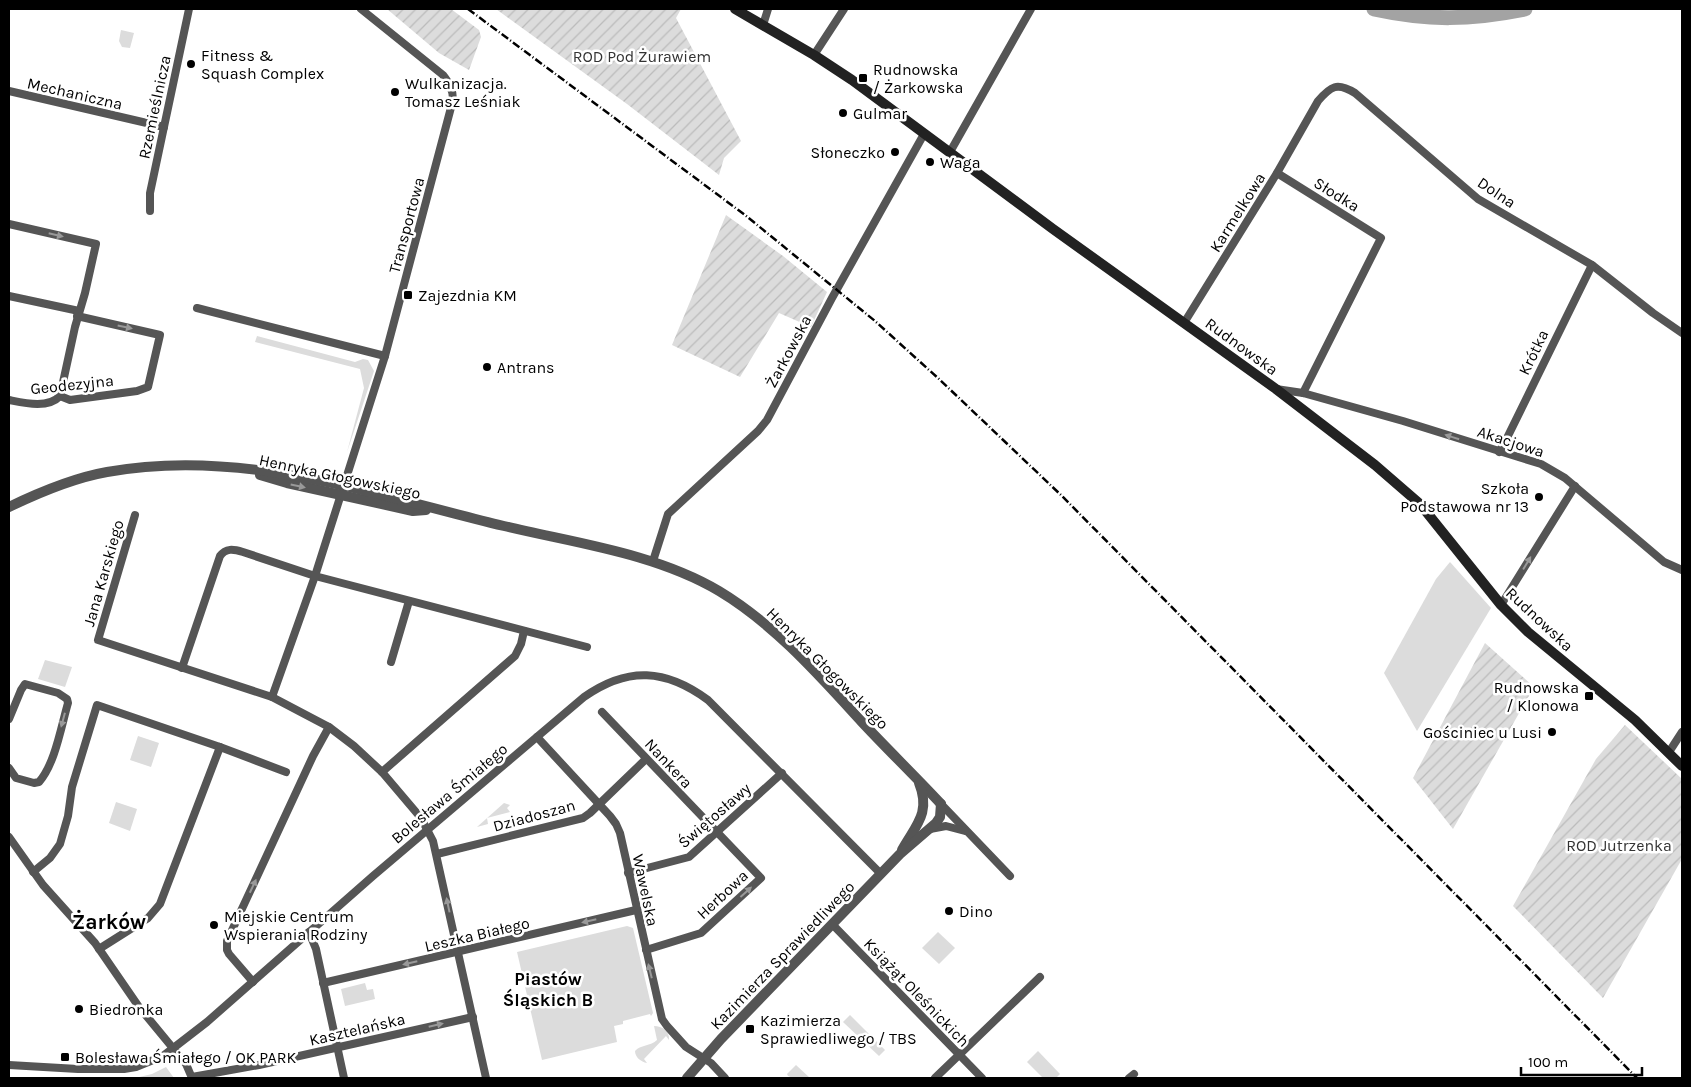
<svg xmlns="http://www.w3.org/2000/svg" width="1691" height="1087" viewBox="0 0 1691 1087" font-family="Karla,sans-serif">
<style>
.green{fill:#dcdcdc}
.garden{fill:url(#garden-furrows)}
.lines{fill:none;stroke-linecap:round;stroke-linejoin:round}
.river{stroke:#a3a3a3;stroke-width:15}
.minor{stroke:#555;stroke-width:8}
.tertiary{stroke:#555;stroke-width:10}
.secondary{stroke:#222;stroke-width:10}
.rail{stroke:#000;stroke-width:2.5;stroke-dasharray:8 2.5 1 2.5;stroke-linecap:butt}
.oneway{fill:#999}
.poi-dot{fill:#000;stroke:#fff;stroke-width:2}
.labels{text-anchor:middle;stroke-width:5;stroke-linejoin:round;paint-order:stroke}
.poi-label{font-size:16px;fill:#000;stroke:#fff;text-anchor:start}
.park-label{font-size:16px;fill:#333;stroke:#fff}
.street-label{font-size:16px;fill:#000;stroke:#fff}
.neighbourhood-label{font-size:18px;font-weight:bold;fill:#000;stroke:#fff}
.district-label{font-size:21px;font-weight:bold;fill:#000;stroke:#fff}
</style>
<defs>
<pattern id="garden-furrows" width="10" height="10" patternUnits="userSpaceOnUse" patternTransform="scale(1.25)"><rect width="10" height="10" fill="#dcdcdc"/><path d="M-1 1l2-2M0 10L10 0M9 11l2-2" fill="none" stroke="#bbb"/></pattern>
</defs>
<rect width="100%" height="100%" fill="#fff"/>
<!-- green -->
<g class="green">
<polygon points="121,30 134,33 130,48 122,47 119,41"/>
<polygon points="257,336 355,362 363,359 368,360 374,371 347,452 364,388 360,369 255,342"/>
<polygon points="1450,562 1491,608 1417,731 1384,673 1436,579"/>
<polygon points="45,660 72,667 65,687 38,679"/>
<polygon points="138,736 159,743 151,767 130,760"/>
<polygon points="116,802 137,809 130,831 109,823"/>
<polygon points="504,803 510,805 507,808 510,812 487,818 488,824 477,827"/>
<polygon points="627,926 633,928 653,1013 651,1016 650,1014 623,1021 623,1024 614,1026 617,1042 542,1060 517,952"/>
<polygon points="938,932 955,948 939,964 922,948"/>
<polygon points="365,983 367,990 373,989 375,999 345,1006 341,989"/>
<polygon points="850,1015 885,1050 879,1056 843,1022"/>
<path d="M654,1026C662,1026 670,1031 669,1040L666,1036L644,1059L647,1063C641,1062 635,1057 635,1051C640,1045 651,1046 657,1040Z"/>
<polygon points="1038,1051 1060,1074 1056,1078 1043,1078 1027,1062"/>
<polygon points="796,1065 810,1078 793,1078 788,1076 787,1074"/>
<polygon points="166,1067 174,1078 135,1078 152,1074"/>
</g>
<!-- garden -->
<g class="garden">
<polygon points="387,9 451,9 479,30 481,37 469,70 439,53"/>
<polygon points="496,9 681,9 676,18 741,141 724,158 719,175 627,104"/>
<polygon points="726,215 783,256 827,292 811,327 779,313 740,377 672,345"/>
<polygon points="1485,643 1534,687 1453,829 1413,778"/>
<polygon points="1625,725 1682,779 1682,859 1603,998 1513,906 1596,759"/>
</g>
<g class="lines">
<!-- river -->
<path class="river" d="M1374,9C1429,21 1470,20 1525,9"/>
<!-- minor -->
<g class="minor">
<polyline points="763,25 768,9"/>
<polyline points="814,55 844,9"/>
<polyline points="9,91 164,127"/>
<polyline points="950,152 1031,9"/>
<polyline points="1277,173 1381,238 1303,393"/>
<polyline points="150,211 150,193 189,9"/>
<polyline points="9,224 96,244 85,293 75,327 60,396"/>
<polyline points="9,296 79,311"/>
<polyline points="197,308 385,356"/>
<path d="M1184,323L1277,173L1318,101C1331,86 1337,82 1355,93L1478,199L1592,265L1653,313L1682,333"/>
<polyline points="1276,389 1303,393 1403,421 1541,464 1565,478 1664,562 1682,570"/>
<polyline points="60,396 70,400 137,391 148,387 160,335 77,316"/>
<path d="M9,400C24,403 48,409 60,396"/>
<polyline points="1499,452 1507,438 1592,265"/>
<polyline points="135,515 98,640 272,697 329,727 354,746 382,772 421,818 433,841 486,1078"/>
<polyline points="653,561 668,514 758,431 767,420 832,298 924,134"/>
<polyline points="1501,605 1575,486"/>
<polyline points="391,662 409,601"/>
<path d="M182,668L220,556C226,548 233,549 243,552L315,576L587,647"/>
<path d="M272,697L315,576L385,356L453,100C453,90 450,84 443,75L361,9"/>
<polyline points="602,712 761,878 701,933 646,950"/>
<path d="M9,719L21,690L25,684L58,693L67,699L68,703C61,727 55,764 39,782L34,783L16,778L9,768"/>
<polyline points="537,737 610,816 616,824 620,833 662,1019 667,1026 686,1047 711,1063 725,1078"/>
<polyline points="1669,752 1682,732"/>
<polyline points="382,772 515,656 521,644 524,631"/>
<polyline points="941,804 1010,876"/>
<polyline points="930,829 946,826 965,831"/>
<polyline points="9,837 43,885 95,943 139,1007 186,1064 192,1078"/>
<polyline points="437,854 583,818 590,813 646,759"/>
<polyline points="33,872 50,858 60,844 68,816 72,787 97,705 220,747 286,772"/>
<polyline points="628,873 689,857 782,773"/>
<polyline points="832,924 982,1078"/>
<polyline points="309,932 316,949 344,1078"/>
<polyline points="99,949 148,918 160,904 220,747"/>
<polyline points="253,982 229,954 227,950 227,941 313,756 329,727"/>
<polyline points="323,983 636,910"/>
<path d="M9,1065L78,1069H124L136,1067L163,1056L207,1022L373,876L584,697C628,666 666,669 708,700L881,874"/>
<polyline points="192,1077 259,1065 473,1017"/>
<polyline points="935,1078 1040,977"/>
<polyline points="1129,1078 1134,1074"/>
</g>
<!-- tertiary -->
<g class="tertiary">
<polyline points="260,475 287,483 413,511 426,510"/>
<path d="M9,507C40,492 73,478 107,472C242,447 374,495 504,526C574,543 655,553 719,591C774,624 818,674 861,721C887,749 915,776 941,804"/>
<path d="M902,850C916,825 931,813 919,783"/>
<polyline points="687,1078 721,1039 900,854 936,823 940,817 941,804"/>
</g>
<!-- secondary -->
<polyline class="secondary" points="735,9 814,55 852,80 1053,229 1276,389 1375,465 1420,504 1501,605 1528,632 1635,720 1682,766"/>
<!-- rail -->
<polyline class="rail" points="468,9 745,215 875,321 939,379 1062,496 1637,1078"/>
</g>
<!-- one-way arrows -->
<defs><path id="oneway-solid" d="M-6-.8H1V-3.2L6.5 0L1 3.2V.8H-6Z" transform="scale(1.25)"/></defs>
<g class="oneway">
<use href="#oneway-solid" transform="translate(56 235) rotate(13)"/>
<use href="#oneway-solid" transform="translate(125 327) rotate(12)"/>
<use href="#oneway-solid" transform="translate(1452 437) rotate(-162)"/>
<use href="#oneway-solid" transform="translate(298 486) rotate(12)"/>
<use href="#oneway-solid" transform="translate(1527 563) rotate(-59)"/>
<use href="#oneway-solid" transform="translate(63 720) rotate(105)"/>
<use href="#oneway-solid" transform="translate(253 886) rotate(-65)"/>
<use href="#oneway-solid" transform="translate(746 892) rotate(-42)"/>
<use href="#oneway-solid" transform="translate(448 905) rotate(-102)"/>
<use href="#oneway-solid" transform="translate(589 921) rotate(167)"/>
<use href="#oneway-solid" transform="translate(410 963) rotate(167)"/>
<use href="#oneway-solid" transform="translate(650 971) rotate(-104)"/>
<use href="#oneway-solid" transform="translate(436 1025) rotate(-13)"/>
</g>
<!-- markers -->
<g class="poi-dot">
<circle cx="191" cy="64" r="5"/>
<rect x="858" y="73" width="10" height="10" rx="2.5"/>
<circle cx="395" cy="92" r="5"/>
<circle cx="843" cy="113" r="5"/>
<circle cx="895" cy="152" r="5"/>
<circle cx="930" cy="162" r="5"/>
<rect x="403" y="290" width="10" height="10" rx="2.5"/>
<circle cx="487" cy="367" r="5"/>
<circle cx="1539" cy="497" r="5"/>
<rect x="1584" y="691" width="10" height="10" rx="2.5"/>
<circle cx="1552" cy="732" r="5"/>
<circle cx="949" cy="911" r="5"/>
<circle cx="214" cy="925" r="5"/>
<circle cx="79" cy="1009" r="5"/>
<rect x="745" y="1024" width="10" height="10" rx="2.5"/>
<rect x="60" y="1052" width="10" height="10" rx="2.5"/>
</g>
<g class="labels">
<!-- poi labels -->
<g class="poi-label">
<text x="201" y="61">Fitness &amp;<tspan x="201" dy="18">Squash Complex</tspan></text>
<text x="873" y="75">Rudnowska<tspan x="873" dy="18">/ Żarkowska</tspan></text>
<text x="405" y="89">Wulkanizacja.<tspan x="405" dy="18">Tomasz Leśniak</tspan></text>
<text x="853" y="119">Gulmar</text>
<text x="885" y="158" text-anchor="end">Słoneczko</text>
<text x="940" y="168">Waga</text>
<text x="418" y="301">Zajezdnia KM</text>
<text x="497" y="373">Antrans</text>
<text x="1529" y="494" text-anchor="end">Szkoła<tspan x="1529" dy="18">Podstawowa nr 13</tspan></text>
<text x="1579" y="693" text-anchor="end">Rudnowska<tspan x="1579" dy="18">/ Klonowa</tspan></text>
<text x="1542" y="738" text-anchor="end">Gościniec u Lusi</text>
<text x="959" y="917">Dino</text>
<text x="224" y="922">Miejskie Centrum<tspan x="224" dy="18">Wspierania Rodziny</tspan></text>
<text x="89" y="1015">Biedronka</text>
<text x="760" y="1026">Kazimierza<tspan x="760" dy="18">Sprawiedliwego / TBS</tspan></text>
<text x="75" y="1063">Bolesława Śmiałego / OK PARK</text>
</g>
<!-- park labels -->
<g class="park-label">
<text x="642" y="62">ROD Pod Żurawiem</text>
<text x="1619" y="851">ROD Jutrzenka</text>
</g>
<!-- street labels -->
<g class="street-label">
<text transform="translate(75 93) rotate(13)" y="6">Mechaniczna</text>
<text transform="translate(154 107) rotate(-78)" y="6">Rzemieślnicza</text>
<text transform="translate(1497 192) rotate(34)" y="6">Dolna</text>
<text transform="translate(1337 194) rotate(32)" y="6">Słodka</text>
<text transform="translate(1237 212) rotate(-58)" y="6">Karmelkowa</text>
<text transform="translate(406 225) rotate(-75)" y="6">Transportowa</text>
<text transform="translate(1242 346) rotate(36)" y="6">Rudnowska</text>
<text transform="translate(788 351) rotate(-62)" y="6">Żarkowska</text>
<text transform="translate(1533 352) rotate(-64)" y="6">Krótka</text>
<text transform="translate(72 384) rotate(-6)" y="6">Geodezyjna</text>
<text transform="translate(1511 441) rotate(18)" y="6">Akacjowa</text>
<text transform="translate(340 476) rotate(12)" y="6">Henryka Głogowskiego</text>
<text transform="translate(103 573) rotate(-74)" y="6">Jana Karskiego</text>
<text transform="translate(1540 619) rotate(43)" y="6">Rudnowska</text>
<text transform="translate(828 668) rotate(45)" y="6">Henryka Głogowskiego</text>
<text transform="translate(669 763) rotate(47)" y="6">Nankera</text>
<text transform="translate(449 793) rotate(-40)" y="6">Bolesława Śmiałego</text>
<text transform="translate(534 815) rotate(-15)" y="6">Dziadoszan</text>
<text transform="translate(714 815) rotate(-41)" y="6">Świętosławy</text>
<text transform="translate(646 890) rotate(78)" y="6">Wawelska</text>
<text transform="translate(722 894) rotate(-43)" y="6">Herbowa</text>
<text transform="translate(477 934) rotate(-13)" y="6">Leszka Białego</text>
<text transform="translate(782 955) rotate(-46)" y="6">Kazimierza Sprawiedliwego</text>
<text transform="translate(917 992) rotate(46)" y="6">Książąt Oleśnickich</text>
<text transform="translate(357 1029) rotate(-13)" y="6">Kasztelańska</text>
</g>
<!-- neighbourhood labels -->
<g class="neighbourhood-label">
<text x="548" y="985">Piastów<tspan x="548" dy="21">Śląskich B</tspan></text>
</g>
<!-- district labels -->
<g class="district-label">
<text x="109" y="929">Żarków</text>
</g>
</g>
<!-- border -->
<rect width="1691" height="1087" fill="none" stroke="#000000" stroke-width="20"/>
<!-- scale -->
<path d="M1521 1067v8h121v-8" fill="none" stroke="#000000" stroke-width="2.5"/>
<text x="1528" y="1067" font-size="15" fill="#000000" stroke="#ffffff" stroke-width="4" paint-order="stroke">100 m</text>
</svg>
